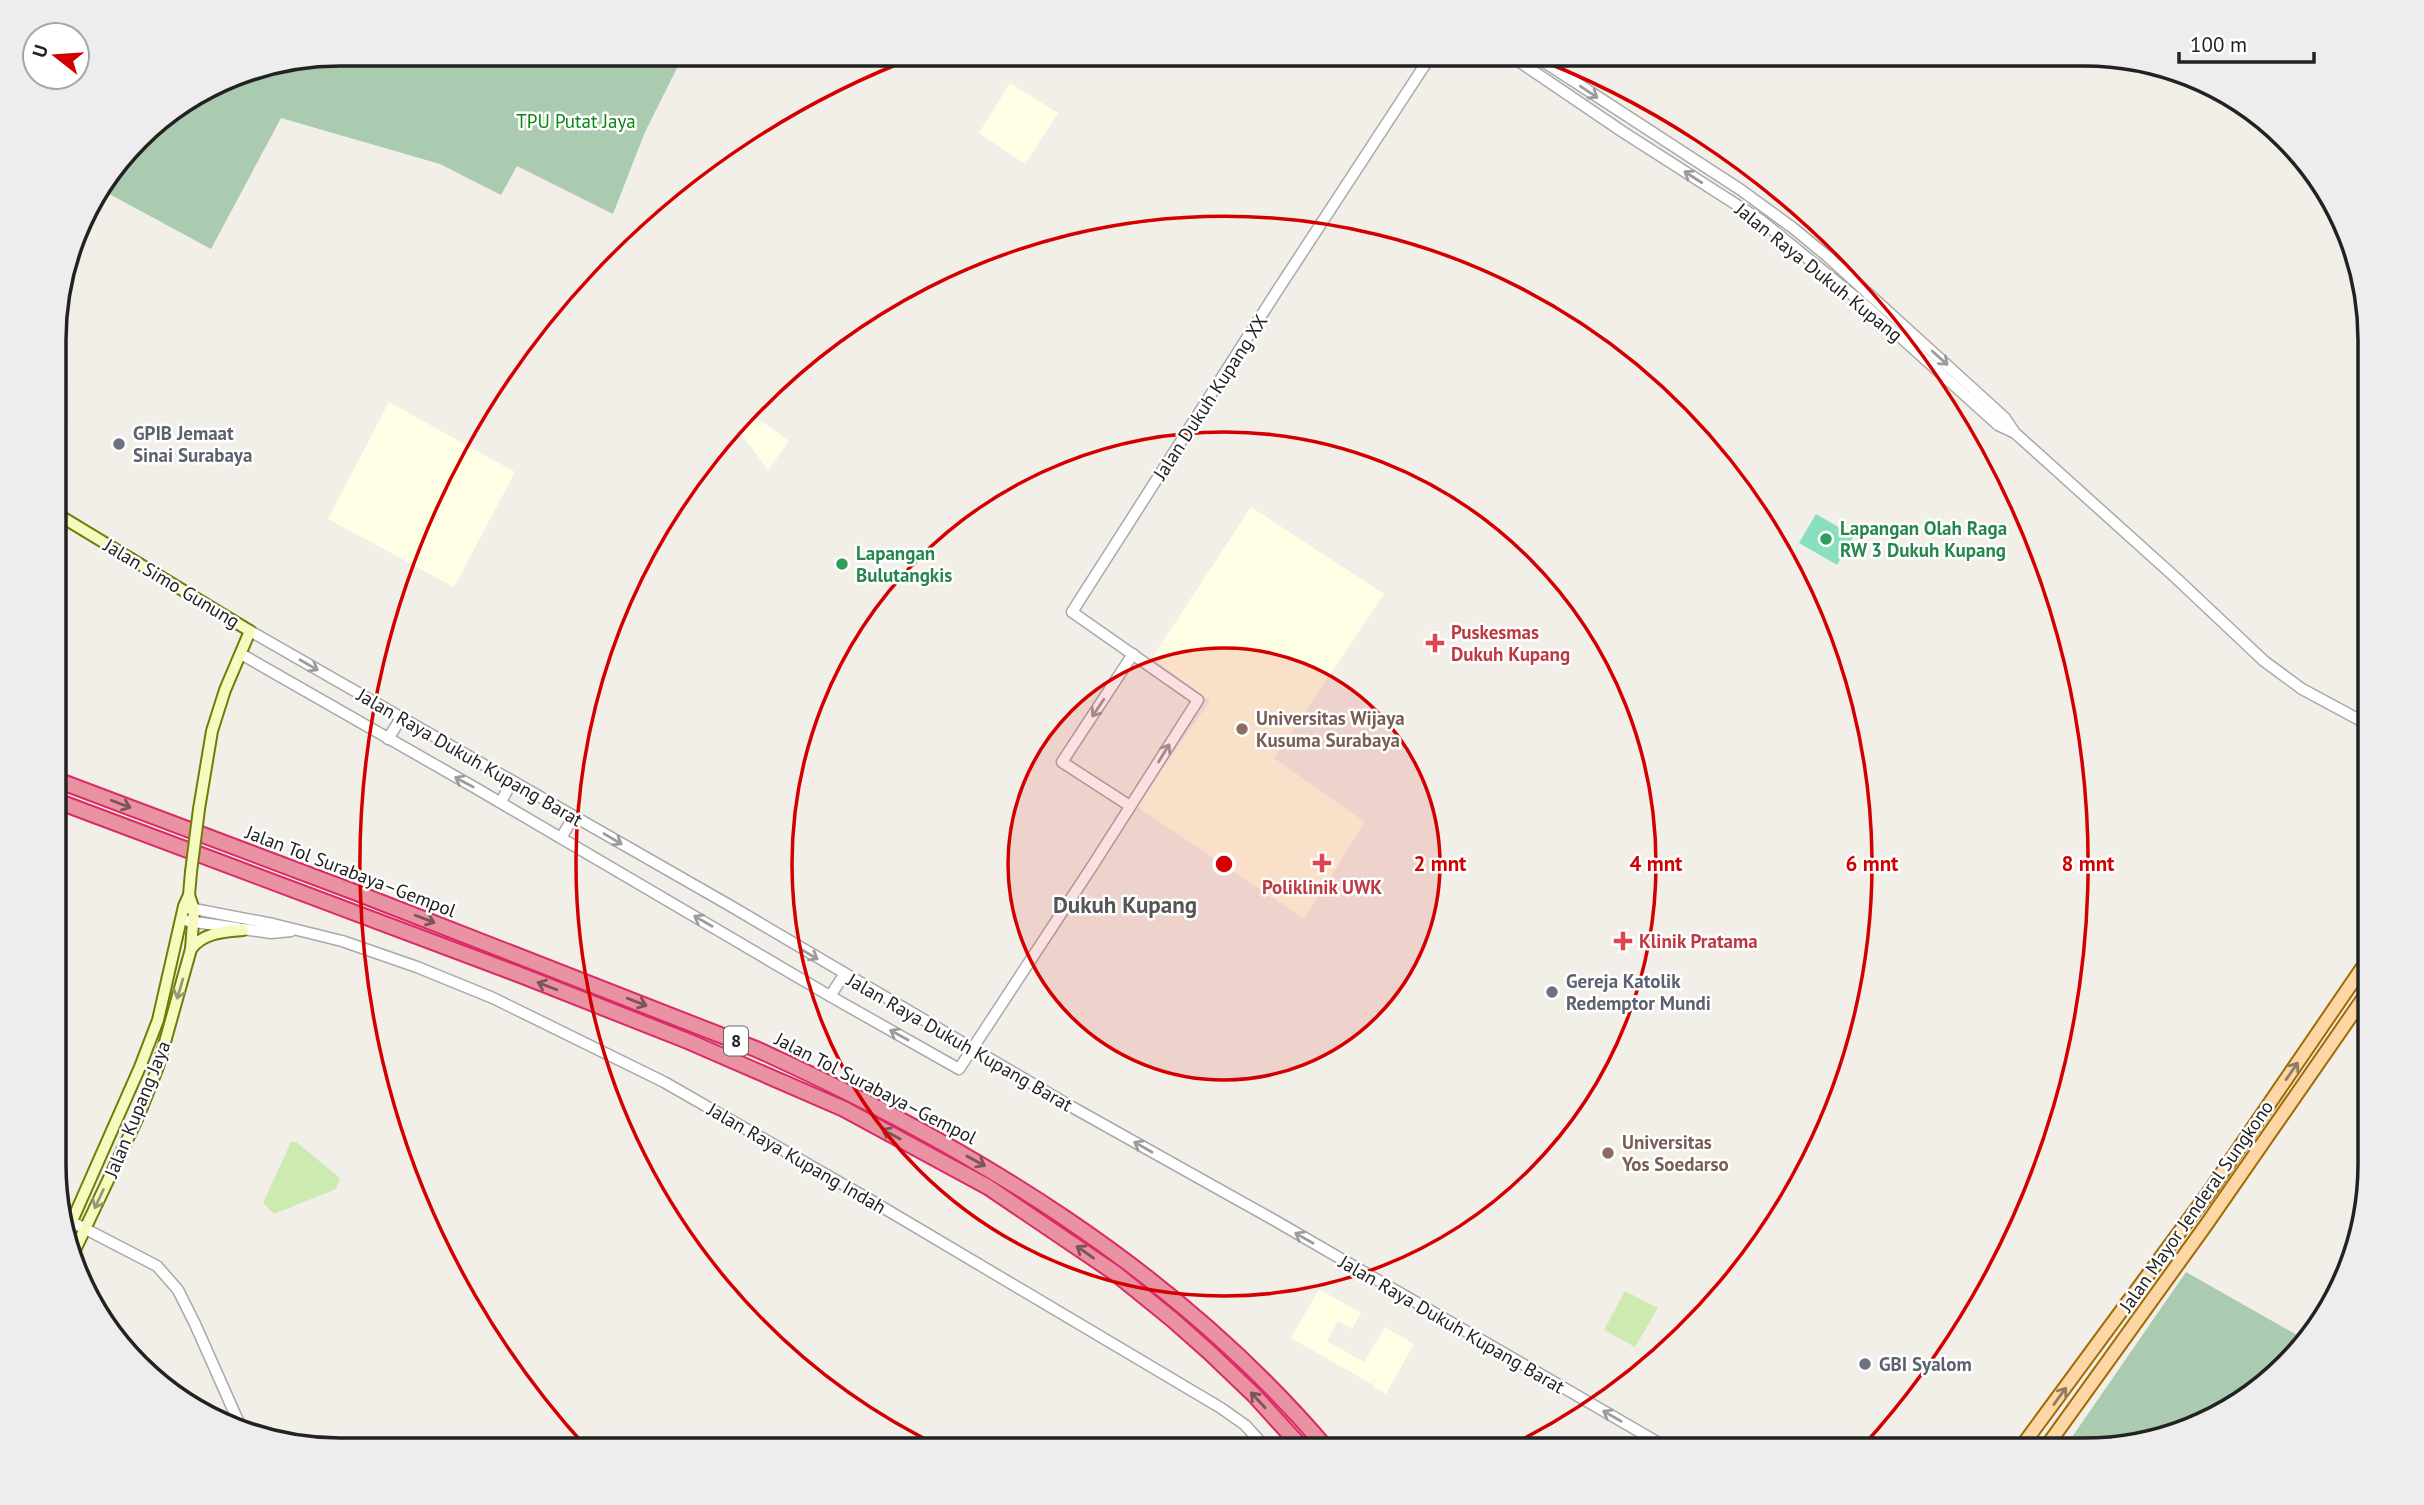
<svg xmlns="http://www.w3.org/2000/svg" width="2424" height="1505" viewBox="0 0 2424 1505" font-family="'PT Sans',sans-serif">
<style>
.education{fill:#ffffe5}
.grass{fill:#cdebb0}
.cemetery{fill:#aacbaf}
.pitch{fill:#88e0be}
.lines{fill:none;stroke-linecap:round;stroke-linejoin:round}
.tertiary-casing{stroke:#a9a9a9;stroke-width:13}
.secondary-casing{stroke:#707d05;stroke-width:14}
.primary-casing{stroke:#a06b00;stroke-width:16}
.motorway-casing{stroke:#dc2a67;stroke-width:18}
.tertiary{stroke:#fff;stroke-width:10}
.secondary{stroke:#f7fabf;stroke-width:10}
.primary{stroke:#fcd6a4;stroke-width:12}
.motorway{stroke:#e892a2;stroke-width:14}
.secondary-bridge-casing{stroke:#707d05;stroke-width:14;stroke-linecap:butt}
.secondary-bridge{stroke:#f7fabf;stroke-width:10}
.oneway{stroke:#9c9c9c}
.oneway2{stroke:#7b545c}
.oneway3{stroke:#979978}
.oneway4{stroke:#8f7c63}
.ring{fill:none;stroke:#d40000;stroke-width:3.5}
.worship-dot{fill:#6b7280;stroke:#fff;stroke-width:2.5}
.leisure-dot{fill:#2e9e5b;stroke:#fff;stroke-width:2.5}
.health-dot{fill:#e0444e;stroke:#fff;stroke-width:2.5}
.education-dot{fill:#8d6e63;stroke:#fff;stroke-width:2.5}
.labels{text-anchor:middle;stroke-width:5;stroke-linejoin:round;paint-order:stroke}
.shield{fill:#fff;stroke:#646464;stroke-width:2}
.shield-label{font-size:18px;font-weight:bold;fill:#222}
.park-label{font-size:19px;fill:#0c8416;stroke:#fff}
.street-label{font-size:19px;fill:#222;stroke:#fff}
.worship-label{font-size:19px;font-weight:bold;fill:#5b616d;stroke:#fff;text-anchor:start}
.leisure-label{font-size:19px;font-weight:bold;fill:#27864d;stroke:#fff;text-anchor:start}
.health-label{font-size:19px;font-weight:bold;fill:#be3a42;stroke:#fff;text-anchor:start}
.education-label{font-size:19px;font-weight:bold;fill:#785e54;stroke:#fff;text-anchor:start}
.quarter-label{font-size:23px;font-weight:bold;fill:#555;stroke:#fff}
.rim{fill:none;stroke:#222;stroke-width:3.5}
.centre{fill:#d40000;stroke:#fff;stroke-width:3.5}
.ring-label{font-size:21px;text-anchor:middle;font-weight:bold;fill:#d40000;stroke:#fff;stroke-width:5;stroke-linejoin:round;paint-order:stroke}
</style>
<rect width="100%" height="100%" fill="#f2efe9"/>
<!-- education -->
<g class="education">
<polygon points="1010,83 1058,113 1025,164 979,133"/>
<polygon points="389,402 515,472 454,587 328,519"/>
<polygon points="753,415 789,441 768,470 740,432"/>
<polygon points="1251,507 1384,594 1274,758 1365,822 1304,919 1136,806 1210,701 1152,658"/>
<polygon points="1319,1289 1361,1313 1352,1329 1338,1321 1327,1341 1364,1362 1385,1327 1414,1344 1386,1394 1372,1386 1381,1371 1372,1384 1291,1338"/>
</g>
<!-- grass -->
<g class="grass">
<polygon points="291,1142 296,1142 340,1178 336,1189 274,1214 263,1203"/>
<polygon points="1625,1291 1658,1308 1635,1347 1604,1330"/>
</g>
<!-- cemetery -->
<g class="cemetery">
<polygon points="341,54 684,54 645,132 613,214 517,166 501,195 440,164 281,118 211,249 102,190 152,126 232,76"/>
<polygon points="2186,1272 2304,1339 2227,1412 2101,1450 2063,1450"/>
</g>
<!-- pitch -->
<polygon class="pitch" points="1816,514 1854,536 1837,565 1799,543"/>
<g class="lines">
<defs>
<g id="tertiary">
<polyline points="1508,54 1623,132 1762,221 1866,306 1998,425 2013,432"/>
<polyline points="1532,54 1741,190 1793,228 1827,256 2005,418 2015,433 2176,578 2264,661 2302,689 2369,725"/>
<polyline points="250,631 729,905 1072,1107 1274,1220 1671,1450"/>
<polyline points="241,654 479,790 830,996 959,1069 1093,865 1198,700 1072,612 1277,291 1432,54"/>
<polyline points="388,739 401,718"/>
<polyline points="501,802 512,781"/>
<polyline points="1130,806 1062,762 1133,654"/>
<polyline points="561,838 574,816"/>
<polyline points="189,908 273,924 342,941 417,967 493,998 664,1082 872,1201 1221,1408 1245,1425 1268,1450"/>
<polyline points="188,921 271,933 291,931"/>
<polyline points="830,996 844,975"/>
<polyline points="72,1222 157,1266 178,1290 195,1324 243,1432"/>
</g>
<g id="secondary">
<polyline points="57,514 250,631 225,690 212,731 199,809"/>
<path d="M191,949C204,932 224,932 243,930"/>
<polyline points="68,1230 140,1067 158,1020 184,906 189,895 191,872"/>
<polyline points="75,1250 139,1115 158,1067 191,949 194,910 189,895"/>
</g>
<g id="primary">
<polyline points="2019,1450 2209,1192 2369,958"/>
<polyline points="2044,1450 2206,1225 2369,990"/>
</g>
<g id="motorway">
<path d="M57,780L357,893L756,1049C970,1146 1175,1269 1328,1450"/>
<polyline points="57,801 523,976 690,1042 844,1109 988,1187 1115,1273 1173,1320 1209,1352 1254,1395 1304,1450"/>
</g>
</defs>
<!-- tertiary casing -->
<use href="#tertiary" class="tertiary-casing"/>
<!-- secondary casing -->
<use href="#secondary" class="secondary-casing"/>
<!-- primary casing -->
<use href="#primary" class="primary-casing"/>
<!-- motorway casing -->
<use href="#motorway" class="motorway-casing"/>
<!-- tertiary -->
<use href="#tertiary" class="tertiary"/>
<!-- secondary -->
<use href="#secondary" class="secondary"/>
<!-- primary -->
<use href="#primary" class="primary"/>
<!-- motorway -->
<use href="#motorway" class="motorway"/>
<defs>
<polyline id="secondary-bridge" points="191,872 199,809"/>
</defs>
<!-- secondary-bridge casing -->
<use href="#secondary-bridge" class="secondary-bridge-casing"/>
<!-- secondary-bridge -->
<use href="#secondary-bridge" class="secondary-bridge"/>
</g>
<!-- one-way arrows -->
<defs><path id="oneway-shaft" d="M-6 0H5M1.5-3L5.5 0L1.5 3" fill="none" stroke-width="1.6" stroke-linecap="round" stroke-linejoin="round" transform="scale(1.75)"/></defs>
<g class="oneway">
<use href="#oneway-shaft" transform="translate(1589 92) rotate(34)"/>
<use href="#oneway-shaft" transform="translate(1693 177) rotate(-147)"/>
<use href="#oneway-shaft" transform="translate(1940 358) rotate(42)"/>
<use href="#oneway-shaft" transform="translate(309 665) rotate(30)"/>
<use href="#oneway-shaft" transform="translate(1098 708) rotate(124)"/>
<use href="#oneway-shaft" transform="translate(1164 753) rotate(-58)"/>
<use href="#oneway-shaft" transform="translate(464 782) rotate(-152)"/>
<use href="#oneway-shaft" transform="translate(613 839) rotate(31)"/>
<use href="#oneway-shaft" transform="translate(703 921) rotate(-150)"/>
<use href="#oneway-shaft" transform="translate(809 954) rotate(31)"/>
<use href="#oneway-shaft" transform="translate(899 1035) rotate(-151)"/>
<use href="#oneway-shaft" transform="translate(1143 1147) rotate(-150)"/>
<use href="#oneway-shaft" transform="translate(1304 1238) rotate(-150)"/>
<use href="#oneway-shaft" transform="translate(1612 1416) rotate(-150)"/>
</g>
<g class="oneway2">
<use href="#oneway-shaft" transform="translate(121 804) rotate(21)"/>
<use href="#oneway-shaft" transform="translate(425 919) rotate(21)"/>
<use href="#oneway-shaft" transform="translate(547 986) rotate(-159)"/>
<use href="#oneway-shaft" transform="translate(637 1002) rotate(21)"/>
<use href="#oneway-shaft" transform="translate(891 1134) rotate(-152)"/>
<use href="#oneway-shaft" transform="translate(976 1161) rotate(29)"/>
<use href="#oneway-shaft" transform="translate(1085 1252) rotate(-145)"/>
<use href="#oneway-shaft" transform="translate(1258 1400) rotate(-133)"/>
</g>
<g class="oneway3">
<use href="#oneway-shaft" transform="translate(180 989) rotate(106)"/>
<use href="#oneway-shaft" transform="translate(99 1199) rotate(115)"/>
</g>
<g class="oneway4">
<use href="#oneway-shaft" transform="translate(2292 1071) rotate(-55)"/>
<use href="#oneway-shaft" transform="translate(2060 1396) rotate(-54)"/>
</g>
<!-- distance rings -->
<circle cx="1224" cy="864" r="216" fill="#d40000" fill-opacity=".12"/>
<g class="ring">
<circle cx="1224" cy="864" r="216"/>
<circle cx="1224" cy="864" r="432"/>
<path d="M945 1449A648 648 0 1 1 1503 1449"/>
<path d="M587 1448A864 864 0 0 1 921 55M1527 55A864 864 0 0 1 1861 1448"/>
</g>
<!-- markers -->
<g class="worship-dot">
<circle cx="119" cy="444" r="7"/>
<circle cx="1552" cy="992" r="7"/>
<circle cx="1865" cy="1364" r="7"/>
</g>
<g class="leisure-dot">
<circle cx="1826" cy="539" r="7"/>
<circle cx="842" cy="564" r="7"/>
</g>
<g class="health-dot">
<path d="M1431.5 632.5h7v7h7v7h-7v7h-7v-7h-7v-7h7z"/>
<path d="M1318.5 852.5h7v7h7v7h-7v7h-7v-7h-7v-7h7z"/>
<path d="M1619.5 930.5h7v7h7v7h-7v7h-7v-7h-7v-7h7z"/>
</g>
<g class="education-dot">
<circle cx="1242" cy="729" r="7"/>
<circle cx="1608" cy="1153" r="7"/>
</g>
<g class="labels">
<!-- shield labels -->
<rect class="shield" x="724" y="1026.5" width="24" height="29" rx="5"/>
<g class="shield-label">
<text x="736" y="1047">8</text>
</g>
<!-- park labels -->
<g class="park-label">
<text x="576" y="128">TPU Putat Jaya</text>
</g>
<!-- street labels -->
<g class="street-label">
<text transform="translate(1819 272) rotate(39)" y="7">Jalan Raya Dukuh Kupang</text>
<text transform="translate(1210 397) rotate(-57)" y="7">Jalan Dukuh Kupang XX</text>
<text transform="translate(172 583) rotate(31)" y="7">Jalan Simo Gunung</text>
<text transform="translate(470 757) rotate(30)" y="7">Jalan Raya Dukuh Kupang Barat</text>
<text transform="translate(351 871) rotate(21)" y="7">Jalan Tol Surabaya–Gempol</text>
<text transform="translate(960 1042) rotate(30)" y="7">Jalan Raya Dukuh Kupang Barat</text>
<text transform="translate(876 1088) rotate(27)" y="7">Jalan Tol Surabaya–Gempol</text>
<text transform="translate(137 1109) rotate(-68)" y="7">Jalan Kupang Jaya</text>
<text transform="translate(797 1158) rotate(30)" y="7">Jalan Raya Kupang Indah</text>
<text transform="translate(2196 1206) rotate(-55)" y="7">Jalan Mayor Jenderal Sungkono</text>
<text transform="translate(1452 1324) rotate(30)" y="7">Jalan Raya Dukuh Kupang Barat</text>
</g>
<!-- worship labels -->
<g class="worship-label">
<text x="133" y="440">GPIB Jemaat<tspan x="133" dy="22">Sinai Surabaya</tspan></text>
<text x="1566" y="988">Gereja Katolik<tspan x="1566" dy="22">Redemptor Mundi</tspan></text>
<text x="1879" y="1371">GBI Syalom</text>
</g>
<!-- leisure labels -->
<g class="leisure-label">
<text x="1840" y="535">Lapangan Olah Raga<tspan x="1840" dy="22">RW 3 Dukuh Kupang</tspan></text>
<text x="856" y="560">Lapangan<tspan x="856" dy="22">Bulutangkis</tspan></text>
</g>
<!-- health labels -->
<g class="health-label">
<text x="1451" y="639">Puskesmas<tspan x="1451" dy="22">Dukuh Kupang</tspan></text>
<text x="1322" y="894" text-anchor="middle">Poliklinik UWK</text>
<text x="1639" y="948">Klinik Pratama</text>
</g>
<!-- education labels -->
<g class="education-label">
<text x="1256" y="725">Universitas Wijaya<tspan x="1256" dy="22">Kusuma Surabaya</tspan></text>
<text x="1622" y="1149">Universitas<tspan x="1622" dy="22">Yos Soedarso</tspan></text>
</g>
<!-- quarter labels -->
<g class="quarter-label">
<text x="1125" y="913">Dukuh Kupang</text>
</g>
</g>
<!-- crop -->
<path d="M0 0H2424V1505H0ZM340 66H2084A274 274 0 0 1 2358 340V1164A274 274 0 0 1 2084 1438H340A274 274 0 0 1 66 1164V340A274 274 0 0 1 340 66Z" fill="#ededed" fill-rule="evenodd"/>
<path class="rim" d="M340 66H2084A274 274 0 0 1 2358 340V1164A274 274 0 0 1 2084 1438H340A274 274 0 0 1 66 1164V340A274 274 0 0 1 340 66Z"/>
<circle cx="1224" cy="864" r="10" class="centre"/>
<g class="ring-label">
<text x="1440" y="871">2 mnt</text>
<text x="1656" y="871">4 mnt</text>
<text x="1872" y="871">6 mnt</text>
<text x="2088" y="871">8 mnt</text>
</g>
<!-- north arrow -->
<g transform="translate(56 56) rotate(287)"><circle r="33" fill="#ffffff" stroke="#a7a7a7" stroke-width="2"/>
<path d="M0-5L12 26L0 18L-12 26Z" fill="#d40000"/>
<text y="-10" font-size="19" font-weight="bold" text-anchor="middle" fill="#222222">U</text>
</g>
<!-- scale -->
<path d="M2179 52v10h135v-10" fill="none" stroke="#222222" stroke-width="3.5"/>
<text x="2190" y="52" font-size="21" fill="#222222" stroke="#ffffff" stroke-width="5" paint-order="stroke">100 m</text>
</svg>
